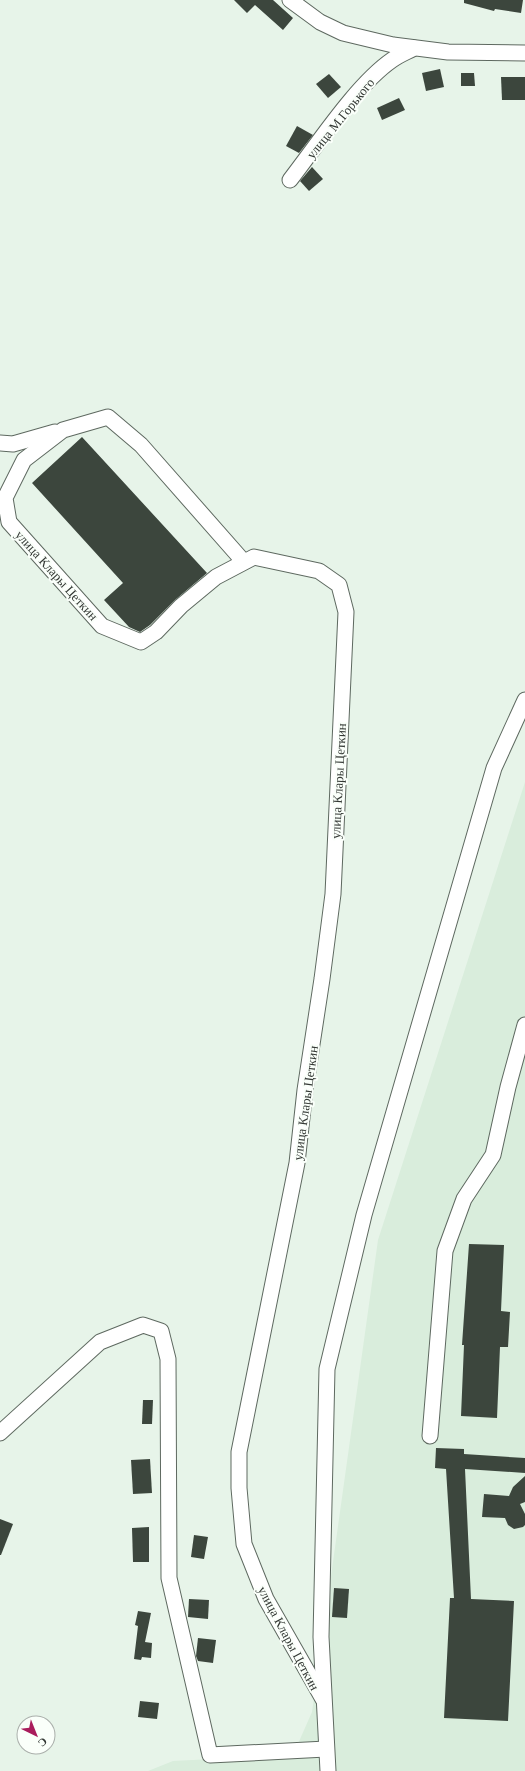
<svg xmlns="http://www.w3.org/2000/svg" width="525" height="1771" viewBox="0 0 525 1771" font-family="Georgia,serif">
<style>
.built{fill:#d9eddc}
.building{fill:#3c463d}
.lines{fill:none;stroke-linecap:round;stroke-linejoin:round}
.minor-casing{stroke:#5e6960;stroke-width:17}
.minor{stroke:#fff;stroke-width:15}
.labels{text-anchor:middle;stroke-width:4;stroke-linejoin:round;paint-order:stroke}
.street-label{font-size:13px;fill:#333834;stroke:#fafffa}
</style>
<rect width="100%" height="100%" fill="#e7f4e9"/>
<!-- built -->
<polygon class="built" points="525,782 525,1771 148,1771 173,1761 293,1755 312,1712 378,1240"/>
<!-- building -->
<g class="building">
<polygon points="234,0 273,0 293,18 283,30 255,5 247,13"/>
<polygon points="464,0 523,0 521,13 495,9 494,11 464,3"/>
<polygon points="440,69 444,87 426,91 422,73"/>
<polygon points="461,73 474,73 475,86 461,86"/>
<polygon points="329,74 341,87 328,98 316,84"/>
<polygon points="501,77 525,77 525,100 502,100"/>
<polygon points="399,98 405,110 382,120 377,108"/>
<polygon points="297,126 313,135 299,153 286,146"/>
<polygon points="312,167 323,179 309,191 300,181"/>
<polygon points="82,437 207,573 175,600 150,625 140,632 129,627 104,600 123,583 32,483"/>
<polygon points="469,1244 504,1245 501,1311 510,1312 508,1347 500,1347 497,1418 461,1416 464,1345 462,1345"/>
<polygon points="143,1400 153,1400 152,1424 142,1424"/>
<polygon points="436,1448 464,1449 464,1454 525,1458 525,1473 465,1469 471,1599 514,1601 508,1721 444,1718 450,1598 454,1598 446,1469 435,1468"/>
<polygon points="150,1459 152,1493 133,1494 131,1460"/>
<polygon points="525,1476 525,1502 520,1504 525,1514 525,1525 523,1527 514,1529 508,1525 505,1518 482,1517 484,1494 509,1496 513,1487"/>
<polygon points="0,1519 13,1524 1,1555 0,1555"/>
<polygon points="149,1527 149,1562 133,1562 132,1528"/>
<polygon points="194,1535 208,1537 204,1559 191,1557"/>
<polygon points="334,1588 349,1589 347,1618 332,1617"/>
<polygon points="189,1599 209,1600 208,1619 188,1617"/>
<polygon points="138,1611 151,1613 145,1642 152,1643 151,1658 142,1657 141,1660 134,1659 138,1626 135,1625"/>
<polygon points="198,1638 216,1640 213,1663 198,1661 196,1656"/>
<polygon points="140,1701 159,1703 157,1719 138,1717"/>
</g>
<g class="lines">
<defs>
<g id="minor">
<polyline points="290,0 320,22 343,33 393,45 448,52 525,53"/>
<path d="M290,180C318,144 356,85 392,60C399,55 407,52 414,48"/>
<polyline points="0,443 13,444 55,432"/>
<polyline points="244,562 141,445 108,417 63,430 24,460 5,498 9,522 102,626 141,642 156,632 181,606 216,577 254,557 319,571 339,585 346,612 333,894 322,979 305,1090 297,1163 239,1452 239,1488 244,1544 266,1599 323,1699"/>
<polyline points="0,1433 100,1342 143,1325 161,1331 168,1359 169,1578 210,1755 326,1749"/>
<polyline points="430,1436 445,1251 464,1199 493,1155 508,1087 525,1025"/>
<polyline points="328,1771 321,1637 327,1369 364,1215 494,768 525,700"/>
</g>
</defs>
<!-- minor casing -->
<use href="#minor" class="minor-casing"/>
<!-- minor -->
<use href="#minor" class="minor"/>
</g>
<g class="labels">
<!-- street labels -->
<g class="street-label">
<text transform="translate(340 118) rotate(-51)" y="5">улица М.Горького</text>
<text transform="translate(57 575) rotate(48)" y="5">улица Клары Цеткин</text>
<text transform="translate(338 781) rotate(-87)" y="5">улица Клары Цеткин</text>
<text transform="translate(305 1103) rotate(-82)" y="5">улица Клары Цеткин</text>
<text transform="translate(289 1638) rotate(62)" y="5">улица Клары Цеткин</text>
</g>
</g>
<!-- north arrow -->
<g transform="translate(36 1735) rotate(137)"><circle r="19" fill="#fafffa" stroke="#aaafab"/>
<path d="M0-3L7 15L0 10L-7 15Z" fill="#a91c5c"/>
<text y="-6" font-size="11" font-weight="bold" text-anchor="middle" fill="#333834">С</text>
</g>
</svg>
